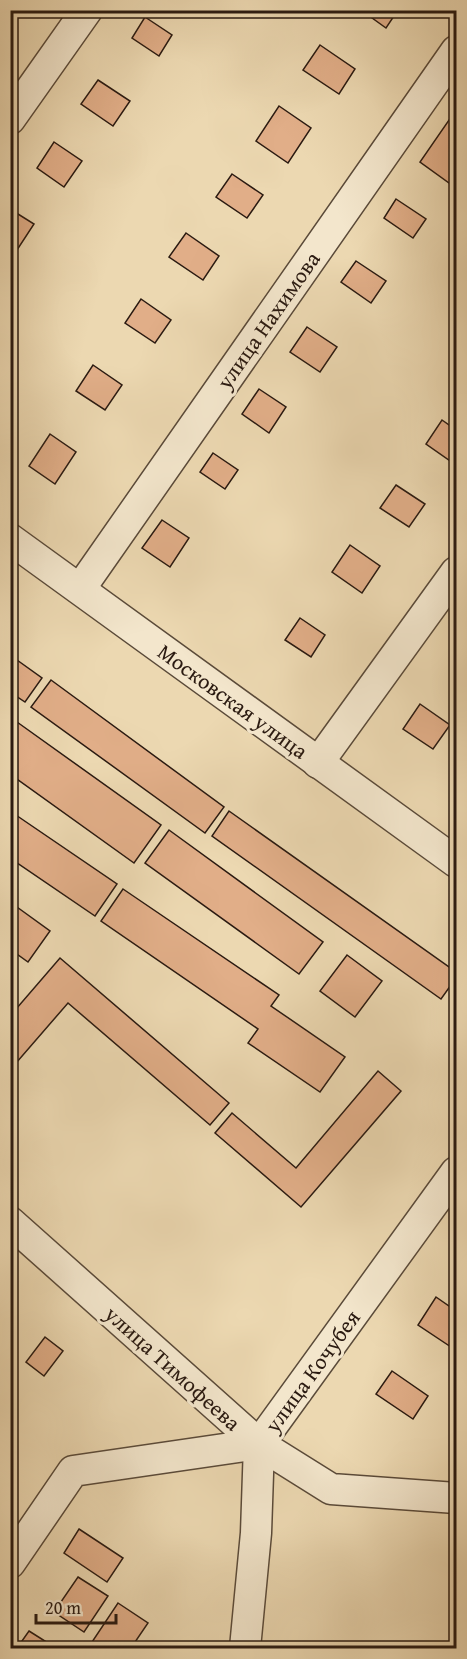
<svg xmlns="http://www.w3.org/2000/svg" width="467" height="1659" viewBox="0 0 467 1659" font-family="'Gentium Book Plus',serif">
<style>
.building{fill:#e1ae88;stroke:#2a1a11;stroke-width:1.5}
.lines{fill:none;stroke-linecap:round;stroke-linejoin:round}
.minor-casing{stroke:#5a4a39;stroke-width:33}
.minor{stroke:#f3e6cc;stroke-width:30}
.labels{text-anchor:middle;stroke-width:6;stroke-linejoin:round;paint-order:stroke}
.street-label{font-size:22px;fill:#2a1a11;stroke:#f3e6cc}
</style>
<rect width="100%" height="100%" fill="#ecd8b1"/>
<filter id="stains"><feTurbulence type="fractalNoise" baseFrequency=".00333" numOctaves="4"/><feColorMatrix values="0 0 0 0 .2 0 0 0 0 .09 0 0 0 0 .02 0 0 0 .5 -.17"/></filter>
<radialGradient id="worn" r=".72"><stop offset=".6" stop-color="#630" stop-opacity="0"/><stop offset="1" stop-color="#630" stop-opacity=".3"/></radialGradient>
<!-- building -->
<g class="building">
<polygon points="361,10 398,10 386,28"/>
<polygon points="145,17 172,35 159,56 132,38"/>
<polygon points="320,45 355,69 339,94 303,70"/>
<polygon points="98,80 130,101 113,126 81,104"/>
<polygon points="279,106 311,128 288,163 256,141"/>
<polygon points="449,120 456,126 456,188 420,162"/>
<polygon points="54,142 82,161 64,187 37,168"/>
<polygon points="232,174 263,195 247,218 216,197"/>
<polygon points="396,199 426,219 413,238 384,218"/>
<polygon points="10,209 34,224 17,250 10,246"/>
<polygon points="186,233 219,256 203,280 169,257"/>
<polygon points="356,261 386,281 371,303 341,282"/>
<polygon points="141,299 171,320 155,343 125,323"/>
<polygon points="307,327 337,347 320,372 290,352"/>
<polygon points="93,365 122,385 105,410 76,391"/>
<polygon points="259,389 286,407 269,433 242,414"/>
<polygon points="442,420 456,430 456,465 426,444"/>
<polygon points="50,434 76,452 55,484 29,466"/>
<polygon points="213,453 238,470 225,489 200,472"/>
<polygon points="396,485 425,504 409,527 380,508"/>
<polygon points="162,520 189,538 170,567 142,548"/>
<polygon points="350,545 380,566 362,593 332,572"/>
<polygon points="300,618 325,635 311,657 285,640"/>
<polygon points="10,655 42,678 25,702 10,692"/>
<polygon points="51,680 224,807 205,833 31,707"/>
<polygon points="420,704 450,725 433,749 403,729"/>
<polygon points="17,722 161,825 134,863 10,774 10,731"/>
<polygon points="10,811 117,884 95,916 10,858"/>
<polygon points="229,811 456,972 456,978 441,999 212,836"/>
<polygon points="169,830 323,942 299,974 145,863"/>
<polygon points="123,889 279,995 271,1006 345,1057 320,1092 248,1043 258,1029 101,921"/>
<polygon points="10,902 50,931 28,962 10,949"/>
<polygon points="347,955 382,981 355,1017 320,991"/>
<polygon points="60,958 229,1103 210,1125 68,1003 10,1070 10,1016"/>
<polygon points="378,1071 401,1091 301,1207 215,1133 232,1113 296,1168"/>
<polygon points="436,1297 456,1311 456,1338 451,1347 418,1325"/>
<polygon points="45,1337 63,1351 44,1376 26,1362"/>
<polygon points="392,1371 428,1396 413,1419 376,1394"/>
<polygon points="79,1529 123,1558 107,1582 64,1553"/>
<polygon points="78,1577 108,1596 84,1632 54,1612"/>
<polygon points="118,1603 148,1623 131,1648 88,1648"/>
<polygon points="29,1631 56,1648 17,1648"/>
</g>
<g class="lines">
<defs>
<g id="minor">
<polyline points="10,119 87,10"/>
<polyline points="10,539 456,862"/>
<polyline points="80,589 456,51"/>
<polyline points="318,763 456,572"/>
<polyline points="10,1222 259,1444 331,1489 456,1498"/>
<polyline points="10,1563 73,1471 259,1444 456,1172"/>
<polyline points="245,1648 256,1533 259,1444"/>
</g>
</defs>
<!-- minor casing -->
<use href="#minor" class="minor-casing"/>
<!-- minor -->
<use href="#minor" class="minor"/>
</g>
<g class="labels">
<!-- street labels -->
<g class="street-label">
<text transform="translate(268 320) rotate(-55)" y="8">улица Нахимова</text>
<text transform="translate(233 701) rotate(36)" y="8">Московская улица</text>
<text transform="translate(173 1368) rotate(42)" y="8">улица Тимофеева</text>
<text transform="translate(312 1371) rotate(-54)" y="8">улица Кочубея</text>
</g>
</g>
<!-- margin -->
<rect width="467" height="1659" fill="none" stroke="#ecd8b1" stroke-width="36"/>
<rect x="12" y="12" width="443" height="1635" fill="none" stroke="#2a1a11" stroke-width="3"/>
<rect x="18" y="18" width="431" height="1623" fill="none" stroke="#2a1a11" stroke-width="1.5"/>
<!-- scale -->
<path d="M36 1614v9h80v-9" fill="none" stroke="#2a1a11" stroke-width="3"/>
<text x="45" y="1614" font-size="18" fill="#2a1a11" stroke="#f3e6cc" stroke-width="4.5" paint-order="stroke">20 m</text>
<rect width="100%" height="100%" filter="url(#stains)"/>
<rect width="100%" height="100%" fill="url(#worn)"/>
</svg>
